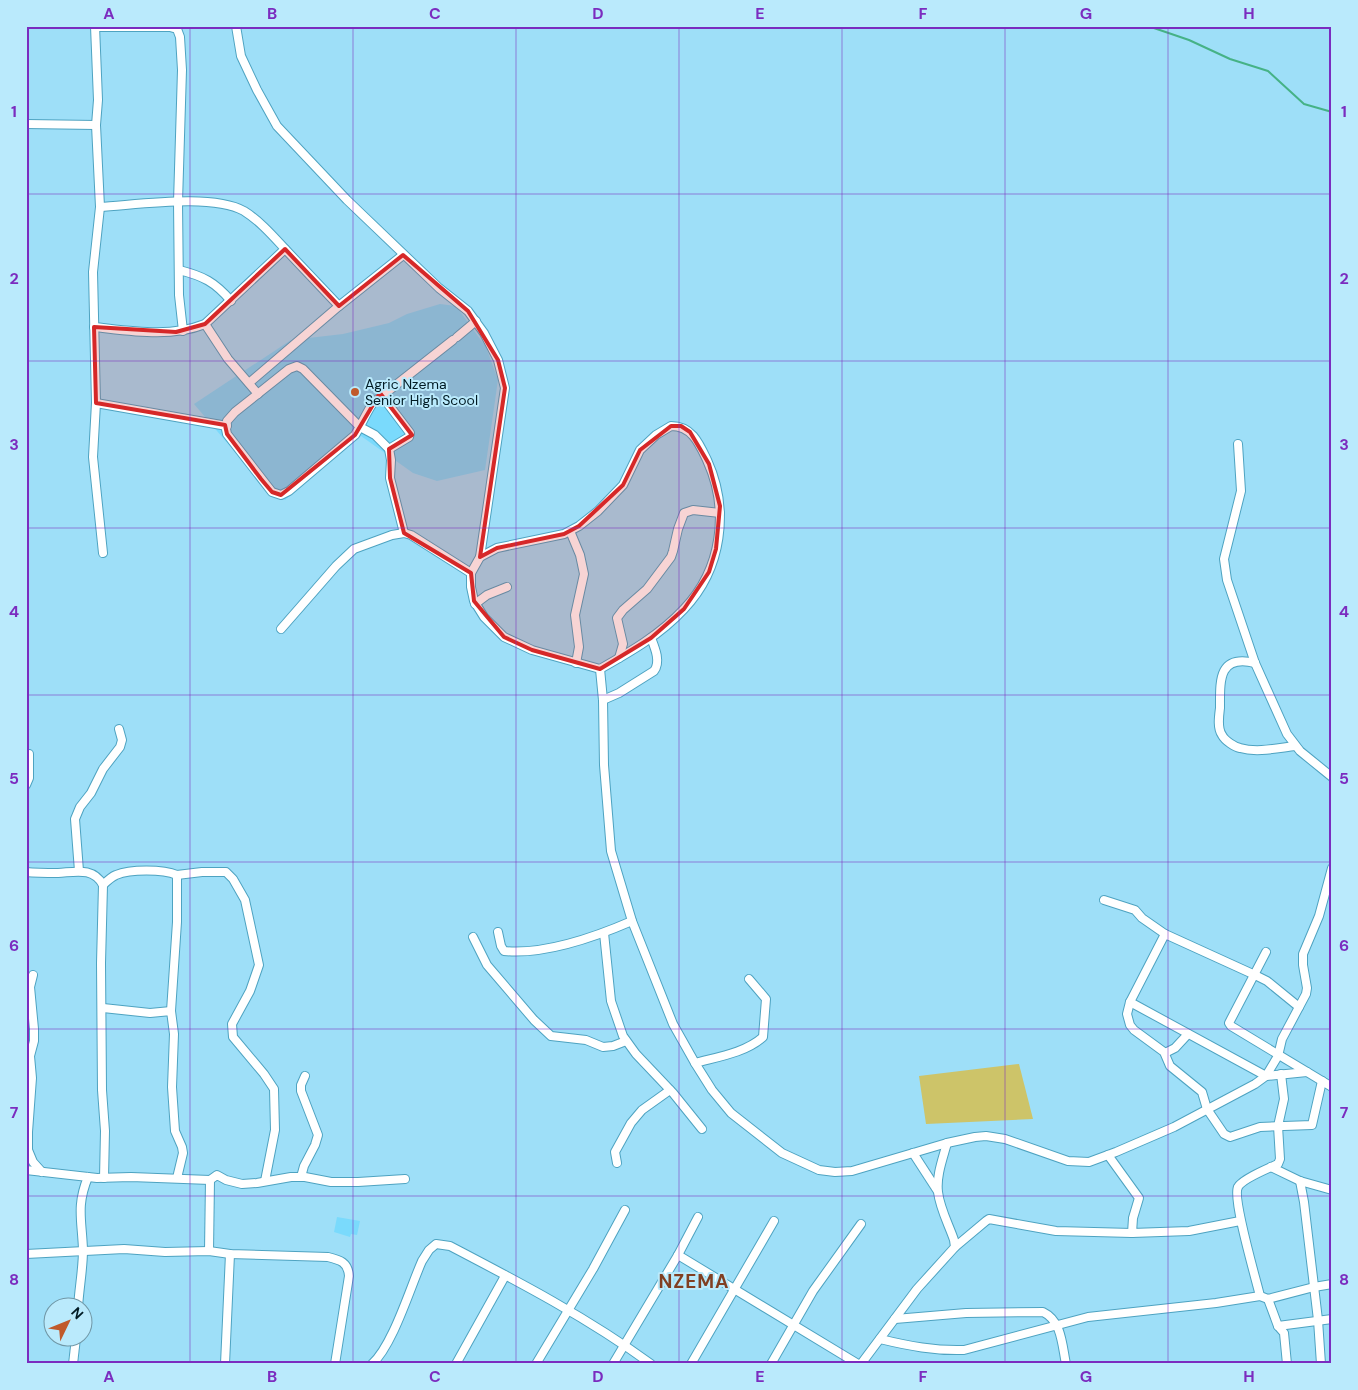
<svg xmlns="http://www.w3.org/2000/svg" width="1358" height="1390" viewBox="0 0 1358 1390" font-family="'DM Sans',sans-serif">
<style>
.built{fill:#7adafc}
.green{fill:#cdc469}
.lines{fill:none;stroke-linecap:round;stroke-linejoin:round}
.stream{stroke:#46b286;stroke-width:2}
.street-casing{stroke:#4ea3c1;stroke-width:10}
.street{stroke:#fff;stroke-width:8}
.marked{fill:#d62828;fill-opacity:0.2;stroke:#d62828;stroke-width:4;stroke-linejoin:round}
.grid{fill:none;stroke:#7b2cbf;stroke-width:1;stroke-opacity:0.55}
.poi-dot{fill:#c05a2b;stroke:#baeafc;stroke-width:2}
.labels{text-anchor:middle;stroke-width:4;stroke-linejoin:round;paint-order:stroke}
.poi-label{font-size:14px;fill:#011b24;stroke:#baeafc;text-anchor:start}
.district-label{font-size:19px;font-weight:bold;letter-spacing:1px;fill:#813f22;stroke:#baeafc}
.neatline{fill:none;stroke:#7b2cbf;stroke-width:2}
.grid-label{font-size:16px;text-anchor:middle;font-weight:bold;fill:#7b2cbf}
</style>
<rect width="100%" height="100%" fill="#9edff8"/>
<!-- built -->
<g class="built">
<polygon points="440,304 456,306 486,347 498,380 485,470 437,481 413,473 361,436 285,500 269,492 194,404 291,340 343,334 389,323 407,314"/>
<polygon points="337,1217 360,1221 357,1235 351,1234 350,1237 334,1232"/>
</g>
<!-- green -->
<polygon class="green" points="1019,1064 1033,1119 926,1124 919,1076"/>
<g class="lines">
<!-- stream -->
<polyline class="stream" points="1148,26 1189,40 1230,59 1268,71 1304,104 1332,112"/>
<defs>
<g id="street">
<polyline points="95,26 98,100 96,125 100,207 93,272 96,403 93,457 103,553"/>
<polyline points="236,26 241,56 257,90 277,126 347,200 439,288 468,311 484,333 498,360 505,388 480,557"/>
<polyline points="95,27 170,27 177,29 180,37 182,70 178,202 179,295 183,331"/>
<polyline points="26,124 96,125"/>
<path d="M100,207C136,205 212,193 244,211C260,221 273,236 286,250C304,269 321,287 339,306"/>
<path d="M179,270C203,276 215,282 231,301"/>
<polyline points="205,324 228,359 258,394"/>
<path d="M94,327C131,331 170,338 205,324L285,249"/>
<polyline points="457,337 476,321"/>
<polyline points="249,383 339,306 403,255"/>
<polyline points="382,396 410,433 409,437 389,449"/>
<polyline points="96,403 227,426"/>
<path d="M671,426C692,426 699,443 707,460C730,510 722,569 684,609C660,635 630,652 600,669L532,650L504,637L484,617L474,601L471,587V573L480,557L497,548L564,534L579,526L598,511L623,485L640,450L656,435Z"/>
<polyline points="1238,444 1241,491 1224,559 1227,580 1255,663 1287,734 1300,751 1332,777"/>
<polyline points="570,531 580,555 584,574 575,615 579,647 576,663"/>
<path d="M404,533L390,478L391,460L389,449L375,435L360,427L303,369L297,366L289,369L235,412L227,421L226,429L227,434L272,492L281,495L289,491L355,435C362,424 366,413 373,403L453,340"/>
<polyline points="475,604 487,595 507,587"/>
<polyline points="281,629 336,566 354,549 392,535 404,533 411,535 471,573"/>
<polyline points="619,658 623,644 617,618 623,610 647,589 671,557 673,551 678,529 684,513 693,510 720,513"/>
<path d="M1255,663C1218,654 1220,681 1220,708C1219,716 1217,728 1222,735C1225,741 1235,747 1240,748C1257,753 1278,748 1295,746"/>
<polyline points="600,669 603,700 604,765 611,851 632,921 673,1024 695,1063 712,1090 731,1113 782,1153 819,1170 835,1172 852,1171 947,1143 975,1137 986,1136 1005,1139 1068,1161 1089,1162 1116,1152 1174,1127 1255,1084 1266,1076 1278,1056 1282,1039 1306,994 1307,988 1303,965 1303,954 1319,916 1332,868"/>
<path d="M603,700L619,693L654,671C661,662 655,648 651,638"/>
<polyline points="26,785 29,778 29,754"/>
<polyline points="79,871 75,819 80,807 91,793 103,769 120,747 122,740 119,729"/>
<path d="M26,872C37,873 47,873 58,873C76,872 93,867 103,885L101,963L102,1090L105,1131L104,1178"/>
<polyline points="177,875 202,872 226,872 233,879 245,900 259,965 250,991 232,1024 233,1037 264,1074 274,1089 275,1130 265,1181"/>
<path d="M103,885C107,881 111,877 116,875C130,869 163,869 177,875V922L171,1011"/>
<polyline points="1104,900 1135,910 1142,918 1165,934 1255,975 1267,981 1299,1007"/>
<path d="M498,932L501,946L504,951C545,955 595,937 632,921"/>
<polyline points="604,933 611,1001 623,1036 636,1054 673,1093 702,1129"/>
<polyline points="1165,934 1130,1002 1127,1014 1130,1025 1134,1030 1164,1052 1170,1066 1202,1092 1207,1109 1224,1134 1230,1137 1260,1127 1312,1125 1322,1081"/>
<polyline points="473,937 487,965 534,1020 551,1036 586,1040 603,1047 613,1046 626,1041"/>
<polyline points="1266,952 1229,1023 1231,1026 1332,1087"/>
<polyline points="33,975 30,987 34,1029 34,1041 30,1056 32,1078 28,1132 28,1150 33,1162 42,1172"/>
<polyline points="1130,1002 1266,1076 1307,1072"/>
<polyline points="103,1008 150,1013 171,1011 174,1034 172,1087 175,1131 182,1147 183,1153 177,1178"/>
<polyline points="1165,1053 1175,1048 1188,1034"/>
<path d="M695,1063C717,1057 745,1053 763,1037L766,999L749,979"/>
<polyline points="913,1153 937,1190"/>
<polyline points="1108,1155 1139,1198 1133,1218 1132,1233 1189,1231 1240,1221"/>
<polyline points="617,1163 615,1152 631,1123 642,1110 670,1090"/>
<polyline points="1271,1167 1300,1181 1332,1190"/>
<polyline points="26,1170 97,1178 131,1177 210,1180 217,1175 226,1180 242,1184 257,1183 291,1177 305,1177 331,1182 358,1182 405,1179"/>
<polyline points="301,1177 304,1166 315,1145 318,1135 301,1091 301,1085 305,1076"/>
<polyline points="1300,1181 1304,1202 1318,1320 1321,1364"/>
<polyline points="955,1247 986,1221 989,1219 1056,1231 1132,1233"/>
<polyline points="209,1251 210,1180"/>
<path d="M26,1254L124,1249L165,1252L209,1251L230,1254L328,1257C340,1260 348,1262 349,1276L335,1364"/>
<polyline points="678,1255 858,1364"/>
<path d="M1260,1296C1256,1279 1232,1198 1238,1187C1242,1179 1269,1168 1278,1164L1280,1159L1278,1126L1284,1099L1281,1074"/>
<polyline points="1268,1299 1278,1326 1284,1333 1287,1364"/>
<path d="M78,1308C79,1289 83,1269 83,1250C82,1220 76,1206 88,1177"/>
<path d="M895,1319L966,1313L1043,1312C1062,1321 1062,1345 1066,1364"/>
<polyline points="1278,1326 1332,1319"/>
<path d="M880,1339C909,1346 935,1351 964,1350L1088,1317L1216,1303L1260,1296L1268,1299L1314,1287L1332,1284"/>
<polyline points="73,1364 76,1338"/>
<polyline points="225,1364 230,1254"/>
<path d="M372,1364C393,1345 410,1288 422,1261L429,1250L436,1244L450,1246C519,1282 588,1318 651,1364"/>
<polyline points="456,1364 505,1276"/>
<polyline points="536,1364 593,1269 625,1210"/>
<polyline points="613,1364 678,1255 698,1217"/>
<polyline points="691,1364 774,1221"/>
<polyline points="771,1364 813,1291 861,1224"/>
<path d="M861,1364L917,1289L955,1247L954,1240C949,1225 940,1209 938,1192C936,1176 943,1158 947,1143"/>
</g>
</defs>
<!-- street casing -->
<use href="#street" class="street-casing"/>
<!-- street -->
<use href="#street" class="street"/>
</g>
<!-- marked area -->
<path class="marked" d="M285,249L339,306L403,255L468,311L498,360L505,388L480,557L497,548L564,534L579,526L623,485L640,450L671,426H681L690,432L709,464L720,506L716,549L709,572L684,609L651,638L600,669L532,650L504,637L474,601L471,573L404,533L390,478L389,449L412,435L380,393L355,435L281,495L272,492L261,479L227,434L225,425L96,403L94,327L176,332L205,324Z"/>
<!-- grid -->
<path class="grid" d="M190,26V1364M353,26V1364M516,26V1364M679,26V1364M842,26V1364M1005,26V1364M1168,26V1364M26,194H1332M26,361H1332M26,528H1332M26,695H1332M26,862H1332M26,1029H1332M26,1196H1332"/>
<!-- markers -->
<circle class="poi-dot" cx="355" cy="392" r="5"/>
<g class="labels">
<!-- poi labels -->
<g class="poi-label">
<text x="365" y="389">Agric Nzema<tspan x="365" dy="16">Senior High Scool</tspan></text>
</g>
<!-- district labels -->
<g class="district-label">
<text x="694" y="1288">NZEMA</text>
</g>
</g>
<!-- border -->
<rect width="1358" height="1390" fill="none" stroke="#baeafc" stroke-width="55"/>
<!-- north arrow -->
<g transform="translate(68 1322) rotate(47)"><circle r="24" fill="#baeafc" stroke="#7097a6"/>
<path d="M0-4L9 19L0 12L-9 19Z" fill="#c05a2b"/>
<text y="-8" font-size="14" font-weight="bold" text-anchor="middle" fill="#011b24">N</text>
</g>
<rect x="28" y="28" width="1302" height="1334" class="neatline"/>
<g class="grid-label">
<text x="109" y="19">A</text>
<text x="272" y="19">B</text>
<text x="435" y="19">C</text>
<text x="598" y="19">D</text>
<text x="760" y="19">E</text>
<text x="923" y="19">F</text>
<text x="1086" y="19">G</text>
<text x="1249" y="19">H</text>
<text x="14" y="117">1</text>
<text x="1344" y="117">1</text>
<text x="14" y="284">2</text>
<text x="1344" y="284">2</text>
<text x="14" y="450">3</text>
<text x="1344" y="450">3</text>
<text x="14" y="617">4</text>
<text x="1344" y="617">4</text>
<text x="14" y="784">5</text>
<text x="1344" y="784">5</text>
<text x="14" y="951">6</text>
<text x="1344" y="951">6</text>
<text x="14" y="1118">7</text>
<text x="1344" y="1118">7</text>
<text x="14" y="1285">8</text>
<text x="1344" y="1285">8</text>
<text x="109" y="1382">A</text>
<text x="272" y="1382">B</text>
<text x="435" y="1382">C</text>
<text x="598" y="1382">D</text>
<text x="760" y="1382">E</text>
<text x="923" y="1382">F</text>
<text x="1086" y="1382">G</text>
<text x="1249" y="1382">H</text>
</g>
</svg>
